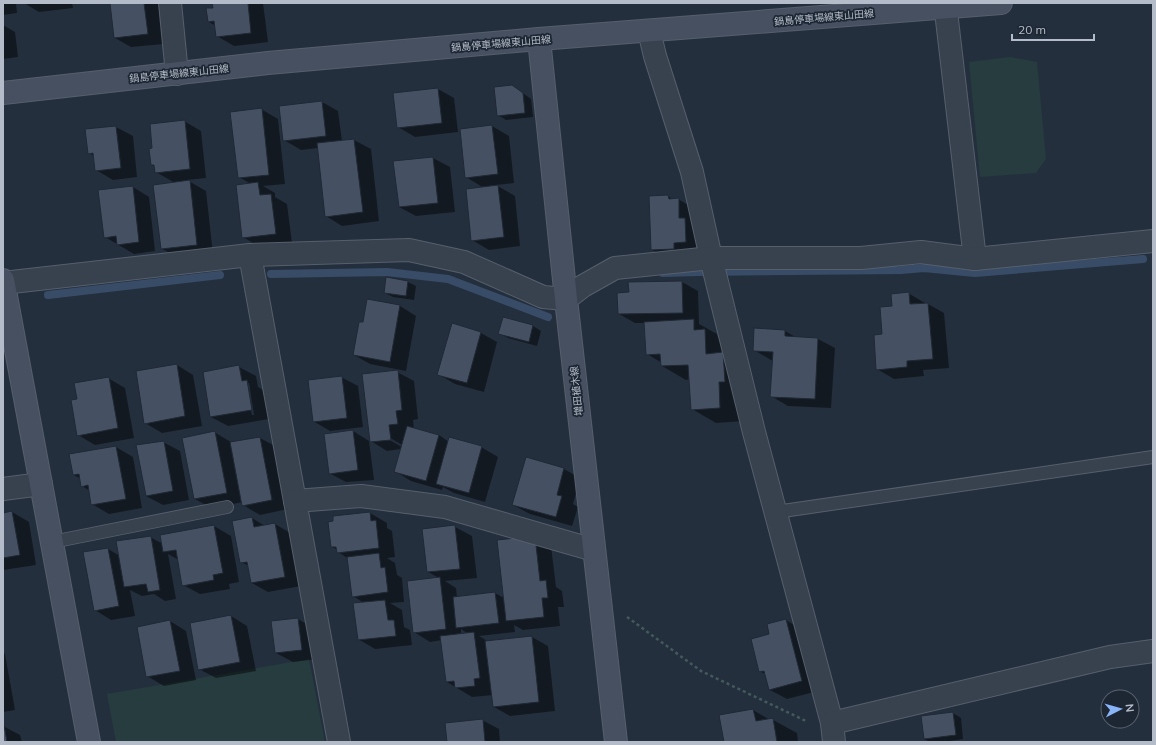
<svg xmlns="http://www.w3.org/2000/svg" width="1156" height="745" viewBox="0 0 1156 745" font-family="Mulish,'Noto Sans JP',sans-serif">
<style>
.green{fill:#263c3f}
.shadow{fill:#0007;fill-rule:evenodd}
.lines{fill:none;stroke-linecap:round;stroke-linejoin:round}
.stream{stroke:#394c67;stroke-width:8}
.building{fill:#455162;stroke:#1f2835}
.lane-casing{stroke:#565f6c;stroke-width:14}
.street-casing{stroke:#565f6c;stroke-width:24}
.secondary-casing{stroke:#565f6c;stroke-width:24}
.path{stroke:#44595c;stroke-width:2.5;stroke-dasharray:3 3;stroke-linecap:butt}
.lane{stroke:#38414e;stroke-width:12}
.street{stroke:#38414e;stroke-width:22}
.secondary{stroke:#465061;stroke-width:22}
.labels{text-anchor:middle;stroke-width:3.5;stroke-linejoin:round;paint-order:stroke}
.street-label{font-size:10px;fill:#b4bcc9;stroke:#1d2633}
</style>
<rect width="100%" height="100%" fill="#242f3e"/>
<!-- green -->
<g class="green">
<polygon points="1010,57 1037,62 1046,159 1036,173 980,177 969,62"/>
<polygon points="309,659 325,742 116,742 107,694"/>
</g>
<!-- shadow -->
<g class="shadow">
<polygon points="3,3 16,3 17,13 3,15"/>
<polygon points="24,3 72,3 73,8 39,12"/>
<polygon points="111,3 162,3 164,44 131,47 115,38"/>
<polygon points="213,3 263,3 268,42 234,46 217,36 216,26 209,22 214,8"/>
<polygon points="3,25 15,32 18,57 3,59"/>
<polygon points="438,89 454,98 458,132 415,137 398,127"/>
<polygon points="520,91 531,99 533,117 506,120 498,115"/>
<polygon points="322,102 338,111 342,141 354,140 371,149 379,221 342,226 326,216 318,148 301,150 284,140"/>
<polygon points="261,109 278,119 285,184 263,186 275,193 275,197 287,204 292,243 260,247 243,237 251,184 239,177"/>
<polygon points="184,121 201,131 206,178 187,180 206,191 213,254 178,258 161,248 175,183 156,172 156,167 152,165"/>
<polygon points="492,126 509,136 514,183 496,185 515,196 520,246 489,250 472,240 484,188 466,177 461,130"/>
<polygon points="116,127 133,136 137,177 113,180 96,170 94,156 89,153"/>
<polygon points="433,158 450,167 455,212 416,216 399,207"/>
<polygon points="133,187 149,197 155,251 134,254 105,237"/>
<polygon points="668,196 674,200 678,199 695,209 702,251 669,259 652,250"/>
<polygon points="408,282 416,286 414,300 393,297 385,293"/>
<polygon points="682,282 698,291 699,324 717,334 718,338 729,344 744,421 716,423 692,409 690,379 686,380 662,366 662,363 647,354 645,323 635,323 619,314 630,293"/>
<polygon points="908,293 925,303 925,304 928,304 944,313 949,368 923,370 924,376 894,379 877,369 883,335 893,307"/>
<polygon points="400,306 416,316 406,371 370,364 354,355 364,324"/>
<polygon points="504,318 533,326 541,331 537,346 508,338 499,333"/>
<polygon points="785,331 797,338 818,339 835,348 831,408 788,406 771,396 773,360 771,360 754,350"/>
<polygon points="481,333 497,342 484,392 455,384 438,374"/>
<polygon points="177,365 193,375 202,426 162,433 145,423"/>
<path d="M239,367L256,376L258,387L263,390L269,419L228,426L211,417ZM246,383H249L254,415H252Z"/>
<path d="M397,372L414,381L418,419L413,420L414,429L439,435L449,442L481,447L498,457L485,502L454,493L443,487L442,490L411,481L395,471L401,449L387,451L371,441ZM387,436L402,445V447L386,438Z"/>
<polygon points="341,377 358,386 363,427 330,431 313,421"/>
<polygon points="108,378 125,388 134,438 95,445 78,435 78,400"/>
<polygon points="353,431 369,441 374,480 346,482 329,473"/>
<polygon points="214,432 231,442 260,438 277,447 288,509 260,515 243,505 243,502 211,508 195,499"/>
<polygon points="163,442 180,451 189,500 163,505 146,496"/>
<polygon points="116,447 133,457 142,508 109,514 92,504 90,491 82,486 81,479 74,475"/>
<polygon points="527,458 564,469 580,478 573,504 578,507 572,526 530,514 513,505"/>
<polygon points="12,512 29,522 36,565 3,570 3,514"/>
<polygon points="370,513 387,523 387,528 392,531 395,557 387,558 395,563 397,575 402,578 404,602 390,603 402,610 404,627 410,630 412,645 375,649 358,639 364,603 353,596 349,559 338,552 338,550 332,547"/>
<polygon points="252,518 265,526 275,524 292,534 301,586 268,592 252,583 249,566 241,562"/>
<polygon points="214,526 231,536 239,582 229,584 230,589 200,594 183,585 179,560 168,554 176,599 165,601 154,594 142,596 130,590 135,616 111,620 95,610 108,549 120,556 150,537 163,544"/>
<path d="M455,527L472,536L477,578L445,581L456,588L457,597L495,593L504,598L534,537L551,546L556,587L562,591L564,607H558L560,626L523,630L514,625L515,632L479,636L489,642L532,637L548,646L555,711L510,716L494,707L493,695L472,697L447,682L442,640L430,642L414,632L439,578L428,572ZM461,629L468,634L461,635Z"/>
<polygon points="231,616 247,626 256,671 216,678 199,669"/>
<polygon points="298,619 315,629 318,659 293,662 276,653"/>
<polygon points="786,620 802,630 818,691 787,699 770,690 766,675 760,671 771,635"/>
<polygon points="170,621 186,631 196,680 164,686 147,676"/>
<polygon points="3,653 5,654 15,710 3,712"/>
<polygon points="753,710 770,720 773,720 797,733 798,742 725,742"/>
<polygon points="953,713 961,718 963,739 944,742 930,742 924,739"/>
<polygon points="482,720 499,729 500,742 448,742"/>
<polygon points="3,726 20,735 22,742 3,742"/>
</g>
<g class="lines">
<!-- stream -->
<g class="stream">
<polyline points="663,273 697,272 901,270 924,268 975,273 1143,259"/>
<polyline points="271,274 387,272 448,279 548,317"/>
<polyline points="48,295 220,275"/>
</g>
</g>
<!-- building -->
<g class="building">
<polygon points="110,3 144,3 148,34 114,38"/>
<polygon points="212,3 248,3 251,33 216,37 214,21 208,22 206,8 213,8"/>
<polygon points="512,85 523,93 525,113 497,116 494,87"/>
<polygon points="438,88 442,123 397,128 393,93"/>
<polygon points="322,101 326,136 283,141 279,106"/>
<polygon points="262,108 269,175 238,178 230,112"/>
<polygon points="185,120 190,169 155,173 154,165 151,165 149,149 152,148 150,124"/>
<polygon points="492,125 498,174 465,178 460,129"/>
<polygon points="116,126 121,168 95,171 93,153 88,154 85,129"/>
<polygon points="354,139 363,212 325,217 317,143"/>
<polygon points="433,157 438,203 399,207 393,161"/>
<polygon points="190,180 197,245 161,249 153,185"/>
<polygon points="258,182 260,195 271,194 276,234 242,238 236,185"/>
<polygon points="498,185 504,237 471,241 466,189"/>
<polygon points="133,186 139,242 117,245 116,236 104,238 98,190"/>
<polygon points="668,195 669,199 679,198 679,218 685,218 686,242 674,243 674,249 651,250 649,196"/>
<polygon points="386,277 408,281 406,296 384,293"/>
<polygon points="682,281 683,313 618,314 617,293 629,292 628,282"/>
<polygon points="909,292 910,304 928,303 933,359 907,361 907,367 876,370 874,335 882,334 880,307 892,306 891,294"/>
<polygon points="367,299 400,305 390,362 353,355 359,322 363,322"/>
<polygon points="503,317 533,325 529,342 498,334"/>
<polygon points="694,319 694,330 705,329 706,354 723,352 725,382 719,382 720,408 691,410 688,365 661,366 660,354 646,355 644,322"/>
<polygon points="452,323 481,332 467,383 437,375"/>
<polygon points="754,328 785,330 785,336 818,338 815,399 770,397 773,352 753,351"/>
<polygon points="177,364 185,416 144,424 136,371"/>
<polygon points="239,365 242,381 247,380 252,410 210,417 203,372"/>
<polygon points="398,370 402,410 396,411 398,424 389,425 391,440 370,442 362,374"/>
<polygon points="342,376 347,418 313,422 308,380"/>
<polygon points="109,377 118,428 77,436 71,400 77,399 74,383"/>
<polygon points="407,426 439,435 426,481 394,472"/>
<polygon points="353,430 358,470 329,474 324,434"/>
<polygon points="215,431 227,493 194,499 182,438"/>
<polygon points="260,437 272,500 242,506 230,442"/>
<polygon points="449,437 482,446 469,493 436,484"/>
<polygon points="164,441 173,491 146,496 136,445"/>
<polygon points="116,446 126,499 91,505 88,485 81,487 79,474 73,475 69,454"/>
<polygon points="526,457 564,468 557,495 562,496 556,517 512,505"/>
<polygon points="12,511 20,555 3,558 3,513"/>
<polygon points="370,512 371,521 376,520 379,548 337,553 336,547 331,547 328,522 333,521 333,516"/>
<polygon points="252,517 254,527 275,523 285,577 251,583 247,562 240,563 232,521"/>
<polygon points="214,525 223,573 213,575 214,580 182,586 176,550 163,552 160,535"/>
<polygon points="455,525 460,569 427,572 422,529"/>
<polygon points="151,536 160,590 148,592 146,584 124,587 116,541"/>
<polygon points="535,536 540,581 546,580 548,598 542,598 544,617 506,621 497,540"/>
<polygon points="108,548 119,606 94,611 83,552"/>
<polygon points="379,553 381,568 385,567 388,592 352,597 347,557"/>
<polygon points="440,577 446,629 413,633 407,581"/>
<polygon points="495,592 499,623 456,628 453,597"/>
<polygon points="385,600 388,620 394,620 396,636 358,640 353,603"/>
<polygon points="231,615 240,662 198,670 190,623"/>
<polygon points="298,618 302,650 275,653 271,621"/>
<polygon points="786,619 802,681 769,690 764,671 759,672 751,639 769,634 767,624"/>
<polygon points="170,620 180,671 146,677 137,627"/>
<polygon points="474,632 480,678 474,679 475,686 455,688 454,681 446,682 440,636"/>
<polygon points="532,636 539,702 493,707 485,641"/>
<polygon points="753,709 756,721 773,718 777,742 724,742 719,715"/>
<polygon points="953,712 956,735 924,739 921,716"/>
<polygon points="483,719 485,742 447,742 445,723"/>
<polygon points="3,725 4,725 7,742 3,742"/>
</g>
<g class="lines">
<defs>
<g id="lane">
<polyline points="776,512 1153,457"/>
<polyline points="52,542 227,507"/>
</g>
<g id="street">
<polyline points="170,3 177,74"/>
<polyline points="945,3 975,259"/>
<polyline points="649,31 655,56 692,172 711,258 754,432 832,723 834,742"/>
<polyline points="250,255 339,742"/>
<polyline points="3,283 250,255 409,250 464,262 543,297 566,299 583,286 615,268 711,258 861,258 921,252 975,259 1153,241"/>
<polyline points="3,489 41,484"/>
<polyline points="295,501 361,496 445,507 594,550"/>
<polyline points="832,723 1110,657 1153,651"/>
</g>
<g id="secondary">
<polyline points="539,39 566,299 616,742"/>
<polyline points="3,93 268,63 539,39 1001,3"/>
<polyline points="3,280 89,742"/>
</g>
</defs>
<!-- lane casing -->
<use href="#lane" class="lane-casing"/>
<!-- street casing -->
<use href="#street" class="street-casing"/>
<!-- secondary casing -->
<use href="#secondary" class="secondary-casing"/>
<!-- path -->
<polyline class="path" points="627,617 701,671 806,721"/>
<!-- lane -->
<use href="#lane" class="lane"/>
<!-- street -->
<use href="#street" class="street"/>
<!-- secondary -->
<use href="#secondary" class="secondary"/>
</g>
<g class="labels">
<!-- street labels -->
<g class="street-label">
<text transform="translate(824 17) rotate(-5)" y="4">鍋島停車場線東山田線</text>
<text transform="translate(501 43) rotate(-5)" y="4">鍋島停車場線東山田線</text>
<text transform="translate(179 73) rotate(-6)" y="4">鍋島停車場線東山田線</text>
<text transform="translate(576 391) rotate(-96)" y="4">増田植木線</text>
</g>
</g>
<!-- border -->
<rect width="1156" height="745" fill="none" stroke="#b4bcc9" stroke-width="8"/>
<!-- north arrow -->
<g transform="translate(1120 709) rotate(84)"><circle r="19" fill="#1d2633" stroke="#59626f"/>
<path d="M0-3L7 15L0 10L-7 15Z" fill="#8ab4f8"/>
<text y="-6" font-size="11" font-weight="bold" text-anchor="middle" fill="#b4bcc9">N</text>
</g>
<!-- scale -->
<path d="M1012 34v6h82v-6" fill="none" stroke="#b4bcc9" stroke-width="2"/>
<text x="1018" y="34" font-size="12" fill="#b4bcc9" stroke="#1d2633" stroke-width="3" paint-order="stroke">20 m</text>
</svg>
